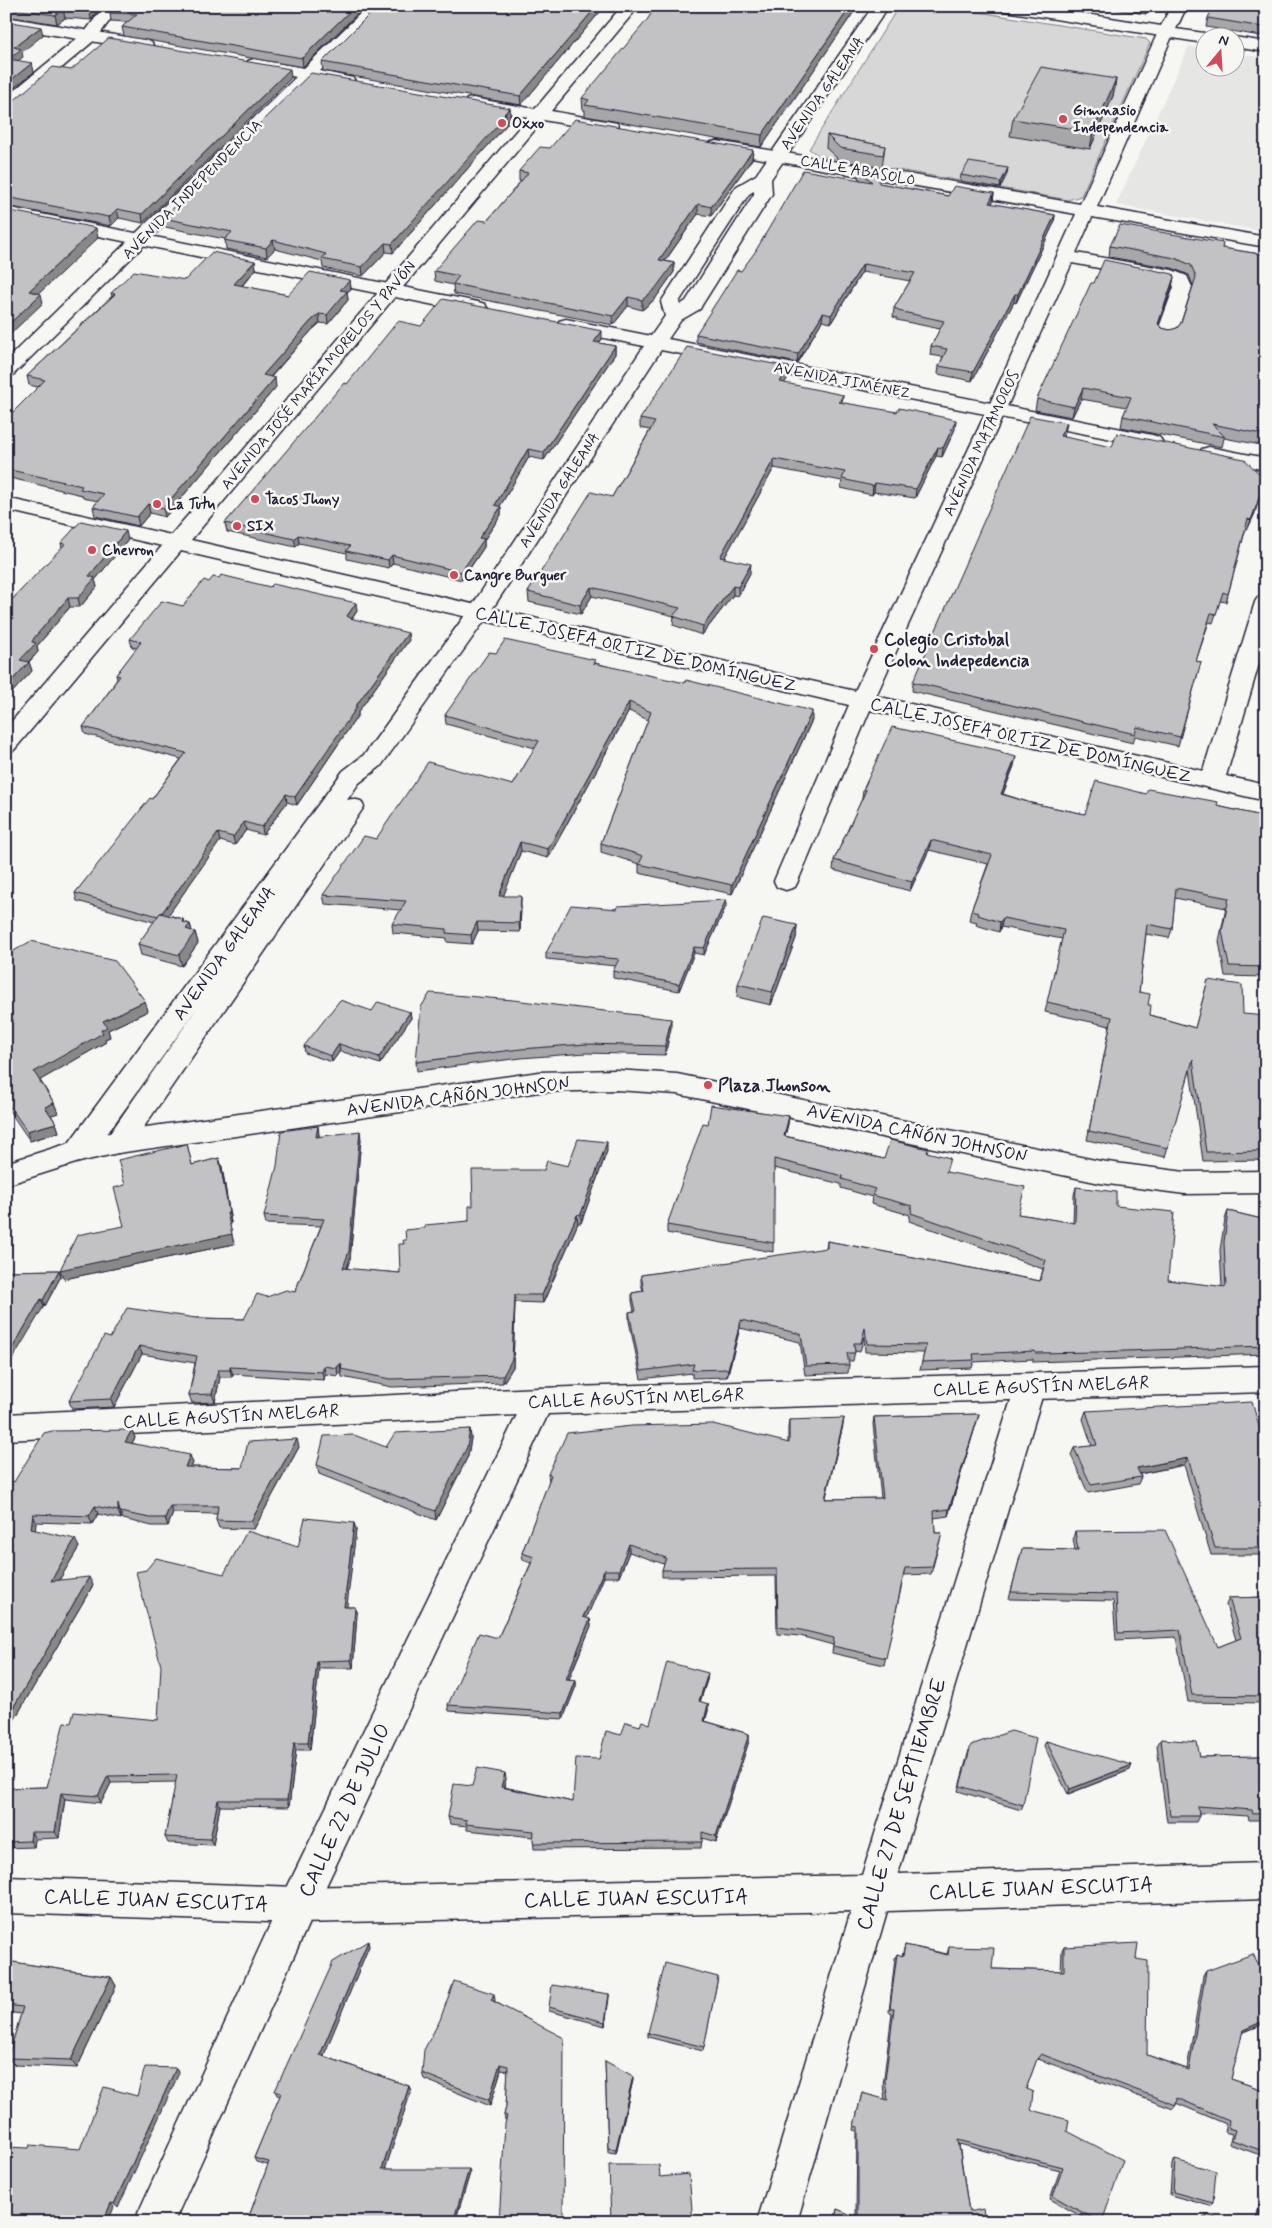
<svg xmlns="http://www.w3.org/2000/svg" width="1272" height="2228" viewBox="0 0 1272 2228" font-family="Mynerve,sans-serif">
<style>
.built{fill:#e6e6e4}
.green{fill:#d7d7d7;stroke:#7c7c89}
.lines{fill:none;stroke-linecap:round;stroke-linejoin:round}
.minor-casing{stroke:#22223b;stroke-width:3}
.tertiary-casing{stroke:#22223b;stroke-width:3}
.secondary-casing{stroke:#22223b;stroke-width:3}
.minor{fill:#f6f6f2;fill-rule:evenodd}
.tertiary{fill:#f6f6f2;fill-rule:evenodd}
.secondary{fill:#f6f6f2;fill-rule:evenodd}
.wall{fill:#a7a7a9;stroke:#22223b}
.shaded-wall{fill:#888889;stroke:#22223b}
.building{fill:#c2c2c4;stroke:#22223b}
.poi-dot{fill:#d1495b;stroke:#f6f6f2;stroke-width:2}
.labels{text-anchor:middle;stroke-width:5;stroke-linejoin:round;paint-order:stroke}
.far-street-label{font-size:15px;fill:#22223b;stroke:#f6f6f2}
.far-poi-label{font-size:15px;font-weight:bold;fill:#22223b;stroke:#f6f6f2;text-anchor:start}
.poi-label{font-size:18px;font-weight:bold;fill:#22223b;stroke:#f6f6f2;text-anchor:start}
.street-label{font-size:18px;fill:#22223b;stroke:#f6f6f2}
.near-street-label{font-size:21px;fill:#22223b;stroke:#f6f6f2}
</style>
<rect width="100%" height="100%" fill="#f6f6f2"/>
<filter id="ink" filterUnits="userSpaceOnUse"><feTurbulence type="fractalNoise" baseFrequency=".02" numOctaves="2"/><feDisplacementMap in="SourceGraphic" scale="10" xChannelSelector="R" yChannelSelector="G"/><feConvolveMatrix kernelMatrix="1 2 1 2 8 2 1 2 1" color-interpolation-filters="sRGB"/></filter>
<g filter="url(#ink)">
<!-- built -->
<polygon class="built" points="1189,46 1204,49 1204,68 1234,68 1235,53 1266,58 1266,232 1116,205"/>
<!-- green -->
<polygon class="green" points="899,6 941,6 1146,39 1150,43 1081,196 1068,200 819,156 809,149"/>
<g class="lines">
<defs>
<g id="minor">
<polygon points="368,6 385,6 320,71 353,78 355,81 353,84 347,86 312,79 13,375 6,377 6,360 296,77 248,67 246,64 248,61 254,59 304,68"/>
<polygon points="622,6 639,6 551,111 617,123 619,127 617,131 611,132 543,120 191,540 855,691 987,410 1076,214 717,151 711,150 708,146 711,142 717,141 1080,204 1158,32 1160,29 1172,29 1174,32 1097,207 1266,237 1266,247 1092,217 1076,253 1172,270 1187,276 1192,287 1177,333 1174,337 1167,339 1160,337 1157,333 1174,287 1172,283 1167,281 1072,263 876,696 1203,771 1255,602 1258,597 1266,595 1266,640 1226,776 1266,785 1266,801 870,710 798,881 795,887 786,890 777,887 774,881 849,705 181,551 14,750 6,752 6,728 162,546 6,510 6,498 171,535 528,117 467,107 465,103 467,99 473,98 535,109"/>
<polygon points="6,17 145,40 151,42 153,45 151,48 145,50 6,27"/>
<polygon points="1030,1374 1041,1378 1045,1387 898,1874 1266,1863 1266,1899 887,1911 797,2222 757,2222 851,1911 298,1923 6,1913 6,1877 298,1887 862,1875 1015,1387 1019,1378"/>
<polygon points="539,1388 550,1392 554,1401 550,1410 539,1414 6,1440 6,1414"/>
</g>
<g id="tertiary">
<polygon points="104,6 120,6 97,38 12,110 6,111 6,97 85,32"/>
<path d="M873,6H889L771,179L772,194L702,305L700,309L681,320L668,339L1152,435L1159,437L1162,441L1159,445L1152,447L661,350L487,617L381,766L359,783L347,800L352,799L361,801L364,807L128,1150L118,1153L108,1150L104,1142L198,1007L89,1159L79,1162L69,1159L65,1151L69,1143L343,771L365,754L471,607L644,346L559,329L557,325L559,321L566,319L651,336L665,316L661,302L734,190L737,186L756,175ZM754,191V194L686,301L680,305L679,302L749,194Z"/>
<polygon points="6,207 478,302 485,304 487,308 485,312 478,314 6,217"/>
<polygon points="1209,447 1266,458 1266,470 1202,457 1199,453 1202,449"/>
<polygon points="1266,1366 1266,1392 548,1414 311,1918 174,2222 134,2222 285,1892 528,1392 539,1388"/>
</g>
<g id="secondary">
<polygon points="997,6 1036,6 1161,26 1171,6 1187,6 1176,29 1204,33 1212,38 1204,38 1204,43 1005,11 1000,9"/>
<polygon points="1234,37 1266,42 1266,52 1234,47"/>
<polygon points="616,1070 677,1074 1100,1161 1185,1172 1266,1171 1266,1193 1185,1194 1100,1183 677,1094 616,1090 539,1092 118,1153 79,1162 6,1185 6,1163 79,1140 118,1131 539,1072"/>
</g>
</defs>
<!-- minor casing -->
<use href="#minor" class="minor-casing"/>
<!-- tertiary casing -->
<use href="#tertiary" class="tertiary-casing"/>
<!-- secondary casing -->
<use href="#secondary" class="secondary-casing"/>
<!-- minor -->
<use href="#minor" class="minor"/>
<!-- tertiary -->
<use href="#tertiary" class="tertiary"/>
<!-- secondary -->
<use href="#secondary" class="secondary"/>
</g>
<!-- wall -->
<g class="wall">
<polygon points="6,6 101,6 91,20 65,18 57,24 6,16"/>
<polygon points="114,6 365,6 303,67 124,36 122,27 128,22 111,21 110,13"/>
<polygon points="605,6 521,105 323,71 322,62"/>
<polygon points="858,6 761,147 585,116 585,110 583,110 582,98"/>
<polygon points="1072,6 1149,6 1146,14 1108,8 1106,11"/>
<polygon points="1266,6 1266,31 1263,31 1261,36 1206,27 1208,18"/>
<polygon points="71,70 291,78 143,223 119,218 111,226 6,206 6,104 11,103"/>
<polygon points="1116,79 1113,96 1090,149 1010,136 1013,119"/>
<polygon points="510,108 510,117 507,120 507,124 393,253 386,252 363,276 323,268 322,261 275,249 267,257 226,249 225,239 165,227 163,218"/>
<polygon points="827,135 885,146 882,168 839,160 826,148"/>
<polygon points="550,148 753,150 752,159 711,216 698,214 665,261 674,263 674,272 655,299 642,310 628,306 613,325 454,294 453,285 435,281 434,271 487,221 521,181 519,181 519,171"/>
<polygon points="859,170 879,183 948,196 994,193 993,201 992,204 1055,215 1054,223 1016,303 1014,302 972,381 938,374 939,366 943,357 930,355 931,346 940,329 897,320 897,318 893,317 894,308 910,281 862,272 831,323 822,321 797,363 696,342 696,334 741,271 861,180 858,178"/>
<polygon points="1007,174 1000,188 960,181 961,175"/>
<polygon points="1223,243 1222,248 1266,255 1266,446 1224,438 1222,447 1121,427 1123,416 1127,407 1081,399 1072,417 1035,410 1037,399 1094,283 1174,277 1172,287 1159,325 1162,328 1170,330 1177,328 1181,323 1193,286 1189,275 1172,268 1109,257 1110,246"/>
<polygon points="255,261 256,269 242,286 288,295 350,280 351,289 347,292 348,300 328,324 320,323 312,330 271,377 276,387 165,517 150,513 139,526 95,516 93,507 98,501 83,498 82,495 6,477 6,419 38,387 29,385 27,376 112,296 111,293 185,280"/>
<polygon points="421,326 602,339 599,343 615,346 615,354 544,460 529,457 500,506 501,507 501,515 484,540 484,547 462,580 393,563 389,568 347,559 347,553 299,543 296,547 227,532 225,523 347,384"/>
<polygon points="789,367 789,376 784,383 842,403 955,429 942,457 936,456 915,498 874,492 872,495 841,488 842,481 774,468 724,558 750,573 738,596 733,595 702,635 673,625 674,616 592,596 581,614 529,602 528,592 612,497 650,430 640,428 640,419"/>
<polygon points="1067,423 1065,432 1063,437 1255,513 1248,528 1246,528 1226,602 1220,601 1213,623 1209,622 1196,661 1201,662 1178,746 1135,736 1133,743 912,691 913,682"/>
<polygon points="128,540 95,580 97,587 80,607 70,607 37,646 38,652 29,662 32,671 6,699 6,606 62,548 61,543"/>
<polygon points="183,606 357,611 352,619 409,640 358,712 358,715 297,805 287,802 263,835 246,830 235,845 220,841 168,915 183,919 184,922 190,924 192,931 195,932 198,943 182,966 141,955 138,944 154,922 77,901 75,893 152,799 181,759 85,734 83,727 113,686 113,685 117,679 116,675 137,648 132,647 130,639"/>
<polygon points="496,653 595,660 595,663 812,720 732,894 639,873 639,864 601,852 601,843 648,720 629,711 548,858 521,851 503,896 521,905 520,932 478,931 472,944 447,942 447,938 393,933 392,924 401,910 325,904 323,895 376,839 513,785 535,748 446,724 445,715"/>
<polygon points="1001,753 1014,766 1003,794 1031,803 1085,814 1146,794 1217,806 1266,817 1266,977 1225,976 1219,941 1226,908 1175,898 1172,929 1169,938 1146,934 1139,992 1148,1005 1150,1015 1195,1028 1208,980 1243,1014 1266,1159 1261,1160 1203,1161 1190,1070 1165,1157 1087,1140 1110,1026 1045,1012 1062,939 1001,927 999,932 976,925 977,922 969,920 971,911 988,864 929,850 910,891 833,870 834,860 862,799 863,790"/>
<polygon points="726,906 704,955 694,953 679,991 613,978 613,971 616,966 546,959 546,953 617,909"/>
<polygon points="797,925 796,938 771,1005 737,997 738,984"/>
<polygon points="6,957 145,1001 148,1011 108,1030 110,1037 105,1039 106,1042 40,1080 54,1103 58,1113 51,1115 56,1123 59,1132 30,1141 6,1106"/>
<polygon points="372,1011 410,1012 411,1018 380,1064 340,1051 332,1062 305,1053 304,1046"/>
<polygon points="671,1028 665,1055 586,1053 521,1058 417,1071 416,1062"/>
<polygon points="789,1116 788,1124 785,1136 884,1159 927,1152 947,1172 1018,1214 1073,1223 1074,1195 1076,1187 1116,1206 1168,1280 1222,1287 1220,1250 1225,1219 1228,1211 1266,1220 1266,1354 1095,1360 1033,1362 1033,1359 974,1362 972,1368 920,1370 924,1353 865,1352 864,1337 860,1352 855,1351 853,1361 848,1361 849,1365 848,1373 805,1375 800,1342 740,1328 727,1377 692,1378 692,1373 641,1379 629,1321 629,1312 634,1311 632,1301 632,1293 643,1291 641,1283 641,1275 826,1249 827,1241 1040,1281 1043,1269 909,1221 910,1215 871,1204 872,1197 841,1188 841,1184 774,1168 773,1252 667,1233 667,1225 708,1124"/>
<polygon points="319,1134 319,1137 361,1139 350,1259 347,1269 400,1273 404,1244 406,1240 425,1228 469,1221 473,1206 544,1170 568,1166 607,1151 581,1223 578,1223 543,1303 515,1302 513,1367 503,1383 392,1387 342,1377 341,1371 338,1376 325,1374 324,1380 233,1374 232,1377 220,1377 215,1402 192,1403 189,1395 195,1363 142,1354 114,1407 72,1409 69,1401 110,1338 196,1318 244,1319 267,1297 295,1292 321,1226 266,1224 264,1216"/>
<polygon points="187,1144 192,1165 219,1158 222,1167 231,1223 229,1223 234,1244 64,1279 124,1226 125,1185"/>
<polygon points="59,1270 61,1276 45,1306 44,1306 6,1271"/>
<polygon points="1086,1411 1266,1450 1266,1555 1211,1555 1184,1465 1140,1474 1141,1477 1138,1484 1088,1493 1071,1455 1074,1448 1092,1446 1083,1419"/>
<polygon points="979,1414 948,1516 934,1518 935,1533 942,1533 931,1574 904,1575 884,1665 832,1653 833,1645 800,1636 777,1634 776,1576 662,1577 662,1570 664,1564 629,1552 619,1577 604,1577 586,1618 590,1619 591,1626 569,1679 576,1680 576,1686 563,1719 449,1711 448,1705 498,1638 531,1563 523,1560 522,1553 549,1481 548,1474 788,1443 788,1428 789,1420 843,1425 825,1499 881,1498 873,1424 874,1417"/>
<polygon points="470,1429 471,1438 468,1456 436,1520 319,1474 317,1465 386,1447"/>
<polygon points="132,1430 135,1438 132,1443 193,1463 191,1467 242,1468 299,1447 254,1529 219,1528 216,1520 217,1514 173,1513 168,1526 152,1526 123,1519 121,1514 121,1519 98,1514 92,1524 36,1522 35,1530 79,1547 59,1580 93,1585 6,1734 14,1482"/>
<polygon points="354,1523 356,1530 346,1607 355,1607 357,1614 353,1668 319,1668 310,1750 296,1750 289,1807 220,1806 213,1845 168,1843 165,1837 176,1782 111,1783 101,1803 65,1799 59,1838 35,1839 34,1847 6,1848 6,1788 47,1787 71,1723 158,1720 224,1574 298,1547"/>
<polygon points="1075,1531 1218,1647 1236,1640 1226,1605 1229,1598 1266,1597 1266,1703 1188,1702 1176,1637 1116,1640 1113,1601 1009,1599 1022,1549 1075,1550 1073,1538"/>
<polygon points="708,1673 707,1680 700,1702 708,1704 708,1711 705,1721 749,1734 749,1741 716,1842 702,1838 701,1848 534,1849 533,1837 467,1830 467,1826 450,1824 448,1817 472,1786 506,1779 504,1787 573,1802 599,1759 621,1735 640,1726 650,1724"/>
<polygon points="1161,1739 1200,1757 1266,1756 1266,1820 1249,1820 1248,1816 1199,1813 1199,1816 1196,1822 1167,1822 1157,1746"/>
<polygon points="1046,1741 1130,1770 1068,1794 1044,1746"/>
<polygon points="969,1750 1023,1805 1021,1810 958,1791"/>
<polygon points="905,1945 947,1954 949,1947 992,1969 1061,1971 1062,1951 1064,1947 1136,1959 1147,2055 1187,2069 1203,1976 1206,1971 1266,2023 1242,2033 1231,2079 1266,2091 1266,2157 1229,2144 1232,2134 1224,2132 1226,2124 1176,2103 1176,2105 1173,2109 1038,2059 1036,2061 1026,2089 1031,2110 1067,2131 1102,2222 1091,2222 1050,2199 1060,2170 959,2144 969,2212 985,2222 834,2222 837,2209 856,2217 857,2131 853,2130 862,2093 885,2100 883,2085 892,2013 889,2012 895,1958 897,1954 902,1956"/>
<polygon points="369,1946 323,2056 409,2086 411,2091 385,2169 470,2173 455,2222 247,2222 268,2165 256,2162 254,2158 280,2096 277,2095 275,2091"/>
<polygon points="6,1961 111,1977 116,1986 77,2068 15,2065 8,2058 21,2014 6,2012"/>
<polygon points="718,1977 703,2051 648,2037 648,2033"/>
<polygon points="609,1994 605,2026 549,2011 549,2007"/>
<polygon points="495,2000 494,2001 565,2044 506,2120 505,2120 504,2115 506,2107 508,2071 501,2070 490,2106 424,2079 422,2073"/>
<polygon points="605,2061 633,2080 616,2153 608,2152"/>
<polygon points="1175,2160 1213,2203 1210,2206 1170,2195 1172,2164"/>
<polygon points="660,2177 693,2222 611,2222"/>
<polygon points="1266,2180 1266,2222 1255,2222"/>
<polygon points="1207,2215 1228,2222 1203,2222 1203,2218"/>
</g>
<!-- shaded-wall -->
<g class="shaded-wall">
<polygon points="94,6 101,6 91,20 90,12"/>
<polygon points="355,6 365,6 303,67 302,58"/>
<polygon points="597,6 605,6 521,105 520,96"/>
<polygon points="851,6 858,6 761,147 762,135"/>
<polygon points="1147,6 1149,6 1146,14"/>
<polygon points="63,9 65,18 57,24 55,15"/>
<polygon points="41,27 43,35 22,52 23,57 11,67 9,59 14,47"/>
<polygon points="32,63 34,72 6,94 6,84"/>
<polygon points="290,69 291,78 143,223 142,214"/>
<polygon points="1116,79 1113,96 1090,149 1093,132"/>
<polygon points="510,108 510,117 507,120 507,124 393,253 392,244"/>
<polygon points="753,150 752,159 711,216 711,207"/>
<polygon points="1008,168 1007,174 1000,188 1001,182"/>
<polygon points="994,193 993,201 988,211 989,203"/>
<polygon points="698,204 698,214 659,269 659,260"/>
<polygon points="117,209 119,218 111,226 109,217"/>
<polygon points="1055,215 1054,223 1016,303 1018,294"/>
<polygon points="96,228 98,238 31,301 29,291"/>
<polygon points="273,240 275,249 267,257 266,248"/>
<polygon points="385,243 386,252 363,276 362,267"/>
<polygon points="255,261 256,269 235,293 234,284"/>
<polygon points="674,263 674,272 655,299 642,310 642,300"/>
<polygon points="863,264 862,272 831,323 831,315"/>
<polygon points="1174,277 1172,287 1156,334 1158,324"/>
<polygon points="350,280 351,289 347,292 348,300 328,324 327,315 340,290"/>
<polygon points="41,294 43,303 6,338 6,327"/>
<polygon points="1015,294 1014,302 972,381 973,372"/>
<polygon points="628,297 628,306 613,325 613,316"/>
<polygon points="823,313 822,321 797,363 798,354"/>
<polygon points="319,314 320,323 312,330 264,384 263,375 311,321"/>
<polygon points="602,331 602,339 594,350 594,342"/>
<polygon points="615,346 615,354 544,460 544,452"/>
<polygon points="789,367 789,376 779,392 780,382"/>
<polygon points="275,378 276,387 165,517 163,508"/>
<polygon points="1083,388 1081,399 1072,417 1074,407"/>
<polygon points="843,395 842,404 839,402"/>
<polygon points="956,420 955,429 942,457 943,448"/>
<polygon points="1067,423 1065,432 1059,445 1060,436"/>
<polygon points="938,447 936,456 915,498 916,489"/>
<polygon points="528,449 529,457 496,513 495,505"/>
<polygon points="774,459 774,468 720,566 720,557"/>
<polygon points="1265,479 1255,513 1248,528 1251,520"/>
<polygon points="875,483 874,492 872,495 873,486"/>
<polygon points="148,504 150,513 139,526 137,517"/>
<polygon points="501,507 501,515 484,540 484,547 462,580 461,572 479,538"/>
<polygon points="126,531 128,540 95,580 97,587 80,607 78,598 89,576"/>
<polygon points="298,535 299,543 296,547 294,539"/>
<polygon points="392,555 393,563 389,568 388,560"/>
<polygon points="751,564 750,573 738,596 738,587"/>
<polygon points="733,586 733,595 702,635 703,626"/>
<polygon points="591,587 592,596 581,614 580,605"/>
<polygon points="68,598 70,607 37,646 38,652 22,668 20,660 34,638"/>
<polygon points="356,603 357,611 348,624 347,616"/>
<polygon points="408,633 409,640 358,712 358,715 297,805 295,797 355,707"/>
<polygon points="29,662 32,671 6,699 6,687"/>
<polygon points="629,702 629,711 548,858 548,849"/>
<polygon points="812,711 812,720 732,894 732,885"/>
<polygon points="1016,757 1014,766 999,803 1001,794"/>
<polygon points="286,794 287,802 263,835 262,827"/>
<polygon points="244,822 246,830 235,845 233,837"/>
<polygon points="218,833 220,841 162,924 160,916"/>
<polygon points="931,840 929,850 910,891 912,882"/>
<polygon points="520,842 521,851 500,905 499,896"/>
<polygon points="521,896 521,905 520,932 519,923"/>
<polygon points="726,900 726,906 704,955 704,948"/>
<polygon points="1003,918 1001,927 999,932 1000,922"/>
<polygon points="477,922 478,931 472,944 471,935"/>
<polygon points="190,924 193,935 195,932 198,943 182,966 179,955 186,929"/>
<polygon points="797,925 796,938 771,1005 772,992"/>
<polygon points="694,947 694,953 679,991 679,984"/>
<polygon points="145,1001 148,1011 108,1030 110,1037 105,1039 106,1042 37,1082 34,1072 101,1030 103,1021"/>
<polygon points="410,1012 411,1018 380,1064 379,1057"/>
<polygon points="671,1019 671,1028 665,1055 665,1046"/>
<polygon points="339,1044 340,1051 332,1062 331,1056"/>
<polygon points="54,1103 58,1113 49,1116 45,1107"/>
<polygon points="789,1116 788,1124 783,1144 784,1136"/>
<polygon points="56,1123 59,1132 30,1141 27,1131"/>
<polygon points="318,1126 319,1134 317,1146 316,1137"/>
<polygon points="360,1131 361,1139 350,1259 344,1276 343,1268"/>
<polygon points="607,1142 607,1151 581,1223 581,1214"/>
<polygon points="1264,1151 1266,1151 1266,1159 1261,1160"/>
<polygon points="219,1158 222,1167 231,1223 229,1213"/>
<polygon points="227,1213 234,1244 64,1279 60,1270"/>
<polygon points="577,1215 578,1223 543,1303 542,1295"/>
<polygon points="59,1270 61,1276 45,1306 43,1300"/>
<polygon points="515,1295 515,1302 513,1367 503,1383 503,1376"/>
<polygon points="41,1299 44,1306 6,1370 6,1359"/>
<polygon points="741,1320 740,1328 727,1377 728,1369"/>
<polygon points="139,1346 142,1354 114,1407 111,1399"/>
<polygon points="340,1363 341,1371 338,1376 337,1368"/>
<polygon points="324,1366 325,1374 324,1380 322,1372"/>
<polygon points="230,1367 233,1374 232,1377 230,1370"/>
<polygon points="218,1370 220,1377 215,1402 212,1394"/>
<polygon points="979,1414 977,1421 948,1516 949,1509"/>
<polygon points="844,1418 843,1425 824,1506 825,1499"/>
<polygon points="470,1429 471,1438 468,1456 436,1520 435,1511"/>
<polygon points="132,1430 135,1438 128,1449 125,1442"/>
<polygon points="297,1439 299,1447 254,1529 251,1521"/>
<polygon points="190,1455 193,1463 187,1475 185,1467"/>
<polygon points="1188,1458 1184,1465 1134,1475 1137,1468"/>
<polygon points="118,1504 121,1514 121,1519 118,1511"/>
<polygon points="95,1506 98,1514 92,1524 89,1516"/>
<polygon points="170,1506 173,1513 168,1526 165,1518"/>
<polygon points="33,1514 36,1522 35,1536 31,1529"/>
<polygon points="354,1523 356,1530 346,1614 344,1607"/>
<polygon points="75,1539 79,1547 54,1589 51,1581"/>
<polygon points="629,1544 629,1552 619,1577 619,1570"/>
<polygon points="604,1570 604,1577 584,1624 583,1617"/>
<polygon points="89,1577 93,1585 6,1734 6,1720"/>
<polygon points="355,1607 357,1614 353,1668 351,1660"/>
<polygon points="590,1619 591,1626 566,1685 566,1679"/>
<polygon points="317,1661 319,1668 310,1750 308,1743"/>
<polygon points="708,1673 707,1680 698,1708 699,1701"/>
<polygon points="576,1680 576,1686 563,1719 563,1713"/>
<polygon points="708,1704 708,1711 703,1728 704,1721"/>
<polygon points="749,1734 749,1741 716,1842 716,1836"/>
<polygon points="294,1743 296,1750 289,1807 287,1800"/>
<polygon points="1132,1765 1130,1770 1068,1794 1070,1789"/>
<polygon points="505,1773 506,1779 502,1793 501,1787"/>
<polygon points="108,1776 111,1783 101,1803 98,1796"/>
<polygon points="61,1793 65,1799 59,1838 55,1832"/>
<polygon points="218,1800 220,1806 213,1845 210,1839"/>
<polygon points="31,1832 35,1839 34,1847 30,1841"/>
<polygon points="368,1941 369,1946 322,2060 320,2055"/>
<polygon points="111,1977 116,1986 77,2068 71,2060"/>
<polygon points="494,1994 495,2000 493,2006 491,2000"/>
<polygon points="609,1994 609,1998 605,2026 605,2022"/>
<polygon points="1266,2020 1266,2023 1239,2034 1243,2030"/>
<polygon points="500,2064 501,2070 490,2106 489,2100"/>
<polygon points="176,2068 179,2073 118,2208 114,2204"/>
<polygon points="633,2076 633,2080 616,2153 616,2149"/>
<polygon points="409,2086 411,2091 384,2173 382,2169"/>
<polygon points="469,2169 470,2173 455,2222 453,2222"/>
<polygon points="111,2203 114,2207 108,2222 103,2222"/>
</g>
<!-- building -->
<g class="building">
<polygon points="6,6 94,6 90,12 63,9 55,15 6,8"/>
<polygon points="114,6 355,6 302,58 122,27 137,14 110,13"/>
<polygon points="378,6 597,6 520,96 322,62"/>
<polygon points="656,6 851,6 762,135 585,105 589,100 582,98 647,20"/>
<polygon points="1213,6 1266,6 1266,22 1263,27 1208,18"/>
<polygon points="6,21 41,27 14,47 21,49 9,59 32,63 6,84"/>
<polygon points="109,38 290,69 142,214 117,209 109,217 6,197 6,104 11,103 53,67 71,70"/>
<polygon points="1041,67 1116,79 1093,132 1013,119"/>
<polygon points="311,73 510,108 504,114 507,115 392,244 385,243 362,267 322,259 326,254 273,240 266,248 224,240 232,232 163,218"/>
<polygon points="575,119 753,150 711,207 698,204 659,260 674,263 655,289 642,300 628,297 613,316 453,284 459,276 434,271 478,220 487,221 528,173 519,171 540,147 550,148"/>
<polygon points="827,135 885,146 883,155 840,148"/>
<polygon points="969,162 1008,168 1001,182 961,175"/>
<polygon points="803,170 872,182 859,170 880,173 879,183 948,196 954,186 994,193 989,203 1055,215 1018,294 1015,294 973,372 939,366 947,349 931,346 944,321 898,311 899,310 894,308 915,273 863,264 831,315 823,313 798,354 696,334 737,270 741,271 755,252"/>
<polygon points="6,210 96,228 29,291 41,294 6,327"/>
<polygon points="1120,225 1223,243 1222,248 1266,255 1266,435 1212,424 1225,437 1123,416 1131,397 1083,388 1074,407 1037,399 1091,283 1094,283 1104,260 1173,274 1174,277 1158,324 1162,328 1170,330 1177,328 1181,323 1196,277 1191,265 1175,258 1110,246"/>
<polygon points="212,252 255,261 234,284 288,295 310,272 350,280 340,290 347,291 327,315 319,314 311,321 263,375 275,378 163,508 148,504 137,517 93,507 104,494 80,489 82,486 6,469 6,419 45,380 27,376 115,294 111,293 134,271 185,280"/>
<polygon points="443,299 602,331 594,342 615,346 544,452 528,449 495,505 501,507 479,538 484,539 461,572 392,555 388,560 346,551 350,546 298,535 294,539 225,523 344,383 347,384 398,321 421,326"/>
<polygon points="687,347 789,367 780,382 843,395 839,402 897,412 899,408 956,420 943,448 938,447 916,489 875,483 873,486 842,479 845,472 774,459 720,557 751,564 738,587 733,586 703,626 673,616 680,608 591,587 580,605 528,592 591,492 612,497 655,422 640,419"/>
<polygon points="1030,416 1067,423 1060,436 1112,447 1117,433 1244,459 1265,479 1257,504 1251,520 1248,519 1228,594 1223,592 1216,614 1211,613 1196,661 1201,662 1180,737 1137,727 1135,734 913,682"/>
<polygon points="81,521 126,531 89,576 95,578 78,598 68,598 34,638 32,642 36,643 20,660 29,662 6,687 6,606 65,544 61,543"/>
<polygon points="221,575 270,587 273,584 356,603 347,616 350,618 408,633 355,707 357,707 295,797 286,794 262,827 244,822 233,837 218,833 162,913 160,913 158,916 75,893 150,798 152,799 186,753 83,727 114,685 113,685 120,676 116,675 141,642 130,639 162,601 183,606 204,580 209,582 213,577 219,578"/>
<polygon points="505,640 595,660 593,663 685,683 686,680 812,711 732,885 639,864 643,856 601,843 651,712 629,702 548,849 520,842 499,896 521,896 519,923 477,922 471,935 446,933 447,929 392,924 406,901 323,895 364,836 376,839 428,762 513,785 539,741 445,715 489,652 496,653"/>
<polygon points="892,727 1001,751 1001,753 1016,757 1001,794 1031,803 1085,814 1096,781 1146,794 1148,789 1218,802 1217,806 1266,817 1266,967 1229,966 1222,931 1229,898 1176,888 1172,929 1147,924 1139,992 1150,994 1148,1005 1151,1005 1150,1015 1195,1028 1208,980 1242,985 1243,1014 1266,1016 1266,1151 1206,1152 1193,1059 1168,1148 1089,1131 1112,1017 1047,1002 1064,930 1003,918 1000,922 978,915 979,913 971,911 992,855 931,840 912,882 834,860 866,790 863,790"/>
<polygon points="726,900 704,948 694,947 679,984 613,971 619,959 546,953 571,905 617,909 618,906"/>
<polygon points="160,913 183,919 182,922 190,924 186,929 195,932 179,955 138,944"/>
<polygon points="763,918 797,925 772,992 738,984"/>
<polygon points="31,941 115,961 145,1001 103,1021 107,1027 101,1030 103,1033 34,1072 54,1103 45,1107 56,1123 27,1131 6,1101 6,1010 8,1009 6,1007 6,957 12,952"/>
<polygon points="430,993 513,1000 671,1019 665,1046 586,1044 521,1049 416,1062 421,1007"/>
<polygon points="340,1000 372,1011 378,1002 410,1012 379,1057 339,1044 331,1056 304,1046"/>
<polygon points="711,1105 789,1116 784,1136 884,1159 890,1140 928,1149 927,1152 950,1158 946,1172 1025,1187 1018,1214 1075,1223 1076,1187 1116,1192 1116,1206 1174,1212 1168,1280 1226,1287 1224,1242 1228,1211 1266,1220 1266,1346 1098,1352 1035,1353 1035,1351 973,1354 974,1360 922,1362 926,1345 867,1344 865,1328 861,1343 854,1343 855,1353 847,1353 849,1365 806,1366 801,1334 741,1320 728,1369 692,1370 694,1364 641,1371 629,1312 636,1311 632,1293 644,1291 641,1275 827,1248 827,1241 1040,1281 1046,1260 911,1213 912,1206 872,1195 875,1189 842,1179 843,1176 774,1159 774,1243 667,1225 703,1123 708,1124"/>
<polygon points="318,1126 316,1137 360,1131 349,1251 343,1268 400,1273 399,1244 404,1244 403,1240 406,1240 405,1230 425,1228 425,1225 469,1221 469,1206 473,1206 472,1170 544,1170 547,1161 568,1166 578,1139 607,1142 581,1214 577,1215 542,1295 515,1295 512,1359 503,1376 390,1379 341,1369 342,1364 340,1363 337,1368 324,1366 322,1372 230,1367 230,1370 218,1370 212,1394 189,1395 197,1356 139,1346 111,1399 69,1401 104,1336 110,1338 127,1308 196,1318 244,1319 257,1294 267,1297 286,1290 295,1292 324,1219 264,1216 277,1166 281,1131"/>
<polygon points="187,1144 192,1165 219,1158 229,1213 227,1213 232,1234 60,1270 77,1235 124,1226 114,1188 125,1185 118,1160"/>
<polygon points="59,1270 43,1300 41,1299 6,1359 6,1271"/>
<polygon points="1252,1402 1266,1450 1266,1548 1215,1548 1188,1458 1137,1468 1141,1477 1091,1485 1074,1448 1097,1445 1086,1411"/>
<polygon points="979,1414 949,1509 934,1511 935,1533 942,1533 932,1567 905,1568 886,1658 833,1646 834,1638 801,1630 778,1627 777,1569 662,1570 666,1558 629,1544 619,1570 604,1570 583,1617 590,1619 566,1679 576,1680 563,1713 448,1705 479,1633 498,1638 534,1557 522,1553 551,1475 548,1474 567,1433 632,1426 713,1424 789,1443 789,1420 844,1418 825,1499 883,1498 874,1417"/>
<polygon points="470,1429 467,1447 435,1511 317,1465 324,1436 354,1435 386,1447 395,1433"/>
<polygon points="132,1430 125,1442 190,1455 185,1467 242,1468 248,1442 297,1439 251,1521 216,1520 218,1506 170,1506 165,1518 150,1518 120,1512 118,1504 118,1511 95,1506 89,1516 33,1514 31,1529 75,1539 51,1581 89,1577 6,1720 6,1479 14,1482 44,1433 52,1431"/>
<polygon points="305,1518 354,1523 344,1607 355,1607 351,1660 317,1661 308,1743 294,1743 287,1800 218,1800 210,1839 165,1837 177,1775 108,1776 98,1796 61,1793 55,1832 31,1832 30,1841 6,1842 6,1788 47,1787 64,1722 71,1723 74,1712 158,1720 161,1666 136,1572 146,1570 156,1558 224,1574 247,1531 298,1547"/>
<polygon points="1165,1530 1218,1647 1241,1638 1229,1598 1266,1597 1266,1696 1192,1695 1180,1630 1118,1633 1116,1594 1011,1592 1022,1549 1078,1550 1075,1531"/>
<polygon points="667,1662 708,1673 699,1701 708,1704 704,1721 749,1734 716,1836 702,1832 702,1842 533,1843 534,1831 466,1824 467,1820 448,1817 454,1784 472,1786 477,1768 505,1773 501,1787 573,1802 576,1758 599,1759 606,1731 621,1735 626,1722 640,1726 642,1721 650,1724"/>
<polygon points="1011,1731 1036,1738 1023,1805 960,1786 971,1745"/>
<polygon points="1161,1739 1197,1742 1200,1757 1266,1756 1266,1813 1253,1814 1252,1810 1198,1806 1199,1816 1170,1816"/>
<polygon points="1046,1741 1132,1765 1070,1789"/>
<polygon points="368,1941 320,2055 409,2086 382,2169 469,2169 453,2222 247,2222 269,2162 254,2158 281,2093 275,2091 333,1962"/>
<polygon points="1138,1943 1136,1959 1148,1961 1147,2055 1189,2070 1206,1971 1253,1954 1266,1978 1266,2020 1243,2030 1231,2079 1266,2091 1266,2152 1232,2140 1235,2130 1228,2128 1229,2120 1177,2098 1176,2105 1041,2054 1037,2059 1026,2089 1033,2092 1031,2110 1069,2120 1067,2131 1123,2160 1102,2222 1100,2222 1053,2196 1063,2167 958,2140 969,2212 983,2209 985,2222 835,2222 837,2209 858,2218 858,2127 854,2126 862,2093 888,2100 885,2081 894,2008 890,2008 897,1954 903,1956 905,1945 948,1955 949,1947 994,1948 992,1969 1064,1971 1064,1947"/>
<polygon points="6,1961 111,1977 71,2060 8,2058 23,2007 6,2005"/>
<polygon points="665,1963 718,1977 704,2047 648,2033"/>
<polygon points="454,1981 494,1994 491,2000 564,2038 563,2222 499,2222 505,2124 507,2116 504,2115 506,2107 508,2066 500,2064 489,2100 422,2073 424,2050 440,2020"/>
<polygon points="552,1985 609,1994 605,2022 549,2007"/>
<polygon points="605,2061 633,2076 616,2149 608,2148"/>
<polygon points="145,2067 176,2068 114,2204 111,2203 103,2222 88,2222 85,2221 84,2222 6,2222 6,2147 29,2148 30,2145 80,2149 104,2087 137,2096"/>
<polygon points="1175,2160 1216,2171 1213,2203 1173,2192"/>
<polygon points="609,2165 659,2165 660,2177 689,2174 693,2222 663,2222 663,2219 631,2222 611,2222"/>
<polygon points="1266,2192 1266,2222 1258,2222"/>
<polygon points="1207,2215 1228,2222 1206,2222"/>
</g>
</g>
<!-- markers -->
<g class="poi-dot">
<circle cx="1063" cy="119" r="5"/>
<circle cx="502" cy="123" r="5"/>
<circle cx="255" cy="499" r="5"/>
<circle cx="157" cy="504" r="5"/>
<circle cx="237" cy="526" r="5"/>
<circle cx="92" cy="550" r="5"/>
<circle cx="454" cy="575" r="5"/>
<circle cx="874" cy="649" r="5"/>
<circle cx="708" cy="1085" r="5"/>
</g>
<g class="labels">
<!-- far-street labels -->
<g class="far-street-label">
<text transform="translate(822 93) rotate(-55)" y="5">AVENIDA GALEANA</text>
<text transform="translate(858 170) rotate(10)" y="5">CALLE ABASOLO</text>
<text transform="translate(192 189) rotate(-45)" y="5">AVENIDA INDEPENDENCIA</text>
<text transform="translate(318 375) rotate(-50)" y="5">AVENIDA JOSÉ MARÍA MORELOS Y PAVÓN</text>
<text transform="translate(842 380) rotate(11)" y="5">AVENIDA JIMÉNEZ</text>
<text transform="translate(981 443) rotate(-65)" y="5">AVENIDA MATAMOROS</text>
<text transform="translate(559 490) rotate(-57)" y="5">AVENIDA GALEANA</text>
</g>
<!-- far-poi labels -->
<g class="far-poi-label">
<text x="1073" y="115">Gimnasio<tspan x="1073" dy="17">Independencia</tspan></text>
<text x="512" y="128">Oxxo</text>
<text x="265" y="504">Tacos Jhony</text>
<text x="167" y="509">La Tutu</text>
<text x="247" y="531">SIX</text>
<text x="102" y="555">Chevron</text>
<text x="464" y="580">Cangre Burguer</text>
</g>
<!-- poi labels -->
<g class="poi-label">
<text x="884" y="645">Colegio Cristobal<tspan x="884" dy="21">Colon Indepedencia</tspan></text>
<text x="718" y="1091">Plaza Jhonson</text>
</g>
<!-- street labels -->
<g class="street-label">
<text transform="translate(636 649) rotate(13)" y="6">CALLE JOSEFA ORTIZ DE DOMÍNGUEZ</text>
<text transform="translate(1031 740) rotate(13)" y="6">CALLE JOSEFA ORTIZ DE DOMÍNGUEZ</text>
<text transform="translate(224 953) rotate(-54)" y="6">AVENIDA GALEANA</text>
<text transform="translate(458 1096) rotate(-7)" y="6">AVENIDA CAÑÓN JOHNSON</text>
<text transform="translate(917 1133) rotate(12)" y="6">AVENIDA CAÑÓN JOHNSON</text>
<text transform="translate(1041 1386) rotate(-2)" y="6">CALLE AGUSTÍN MELGAR</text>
<text transform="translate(636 1398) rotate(-2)" y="6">CALLE AGUSTÍN MELGAR</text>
<text transform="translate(231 1416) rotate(-3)" y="6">CALLE AGUSTÍN MELGAR</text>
</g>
<!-- near-street labels -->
<g class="near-street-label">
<text transform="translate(901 1804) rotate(-73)" y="7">CALLE 27 DE SEPTIEMBRE</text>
<text transform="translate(344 1810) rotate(-65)" y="7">CALLE 22 DE JULIO</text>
<text transform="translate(1041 1888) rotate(-2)" y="7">CALLE JUAN ESCUTIA</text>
<text transform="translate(636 1898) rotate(-1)" y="7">CALLE JUAN ESCUTIA</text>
<text transform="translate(156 1900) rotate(2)" y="7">CALLE JUAN ESCUTIA</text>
</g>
</g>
<!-- margin -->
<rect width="1272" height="2228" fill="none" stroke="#f6f6f2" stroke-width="25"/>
<rect x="12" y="12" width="1247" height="2203" fill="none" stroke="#22223b" stroke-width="2" filter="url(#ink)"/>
<!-- north arrow -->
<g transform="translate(1220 52) rotate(18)"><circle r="24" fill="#f6f6f2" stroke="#a1a1a9"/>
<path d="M0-4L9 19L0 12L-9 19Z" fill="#d1495b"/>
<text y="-8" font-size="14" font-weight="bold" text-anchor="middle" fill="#22223b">N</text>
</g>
</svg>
